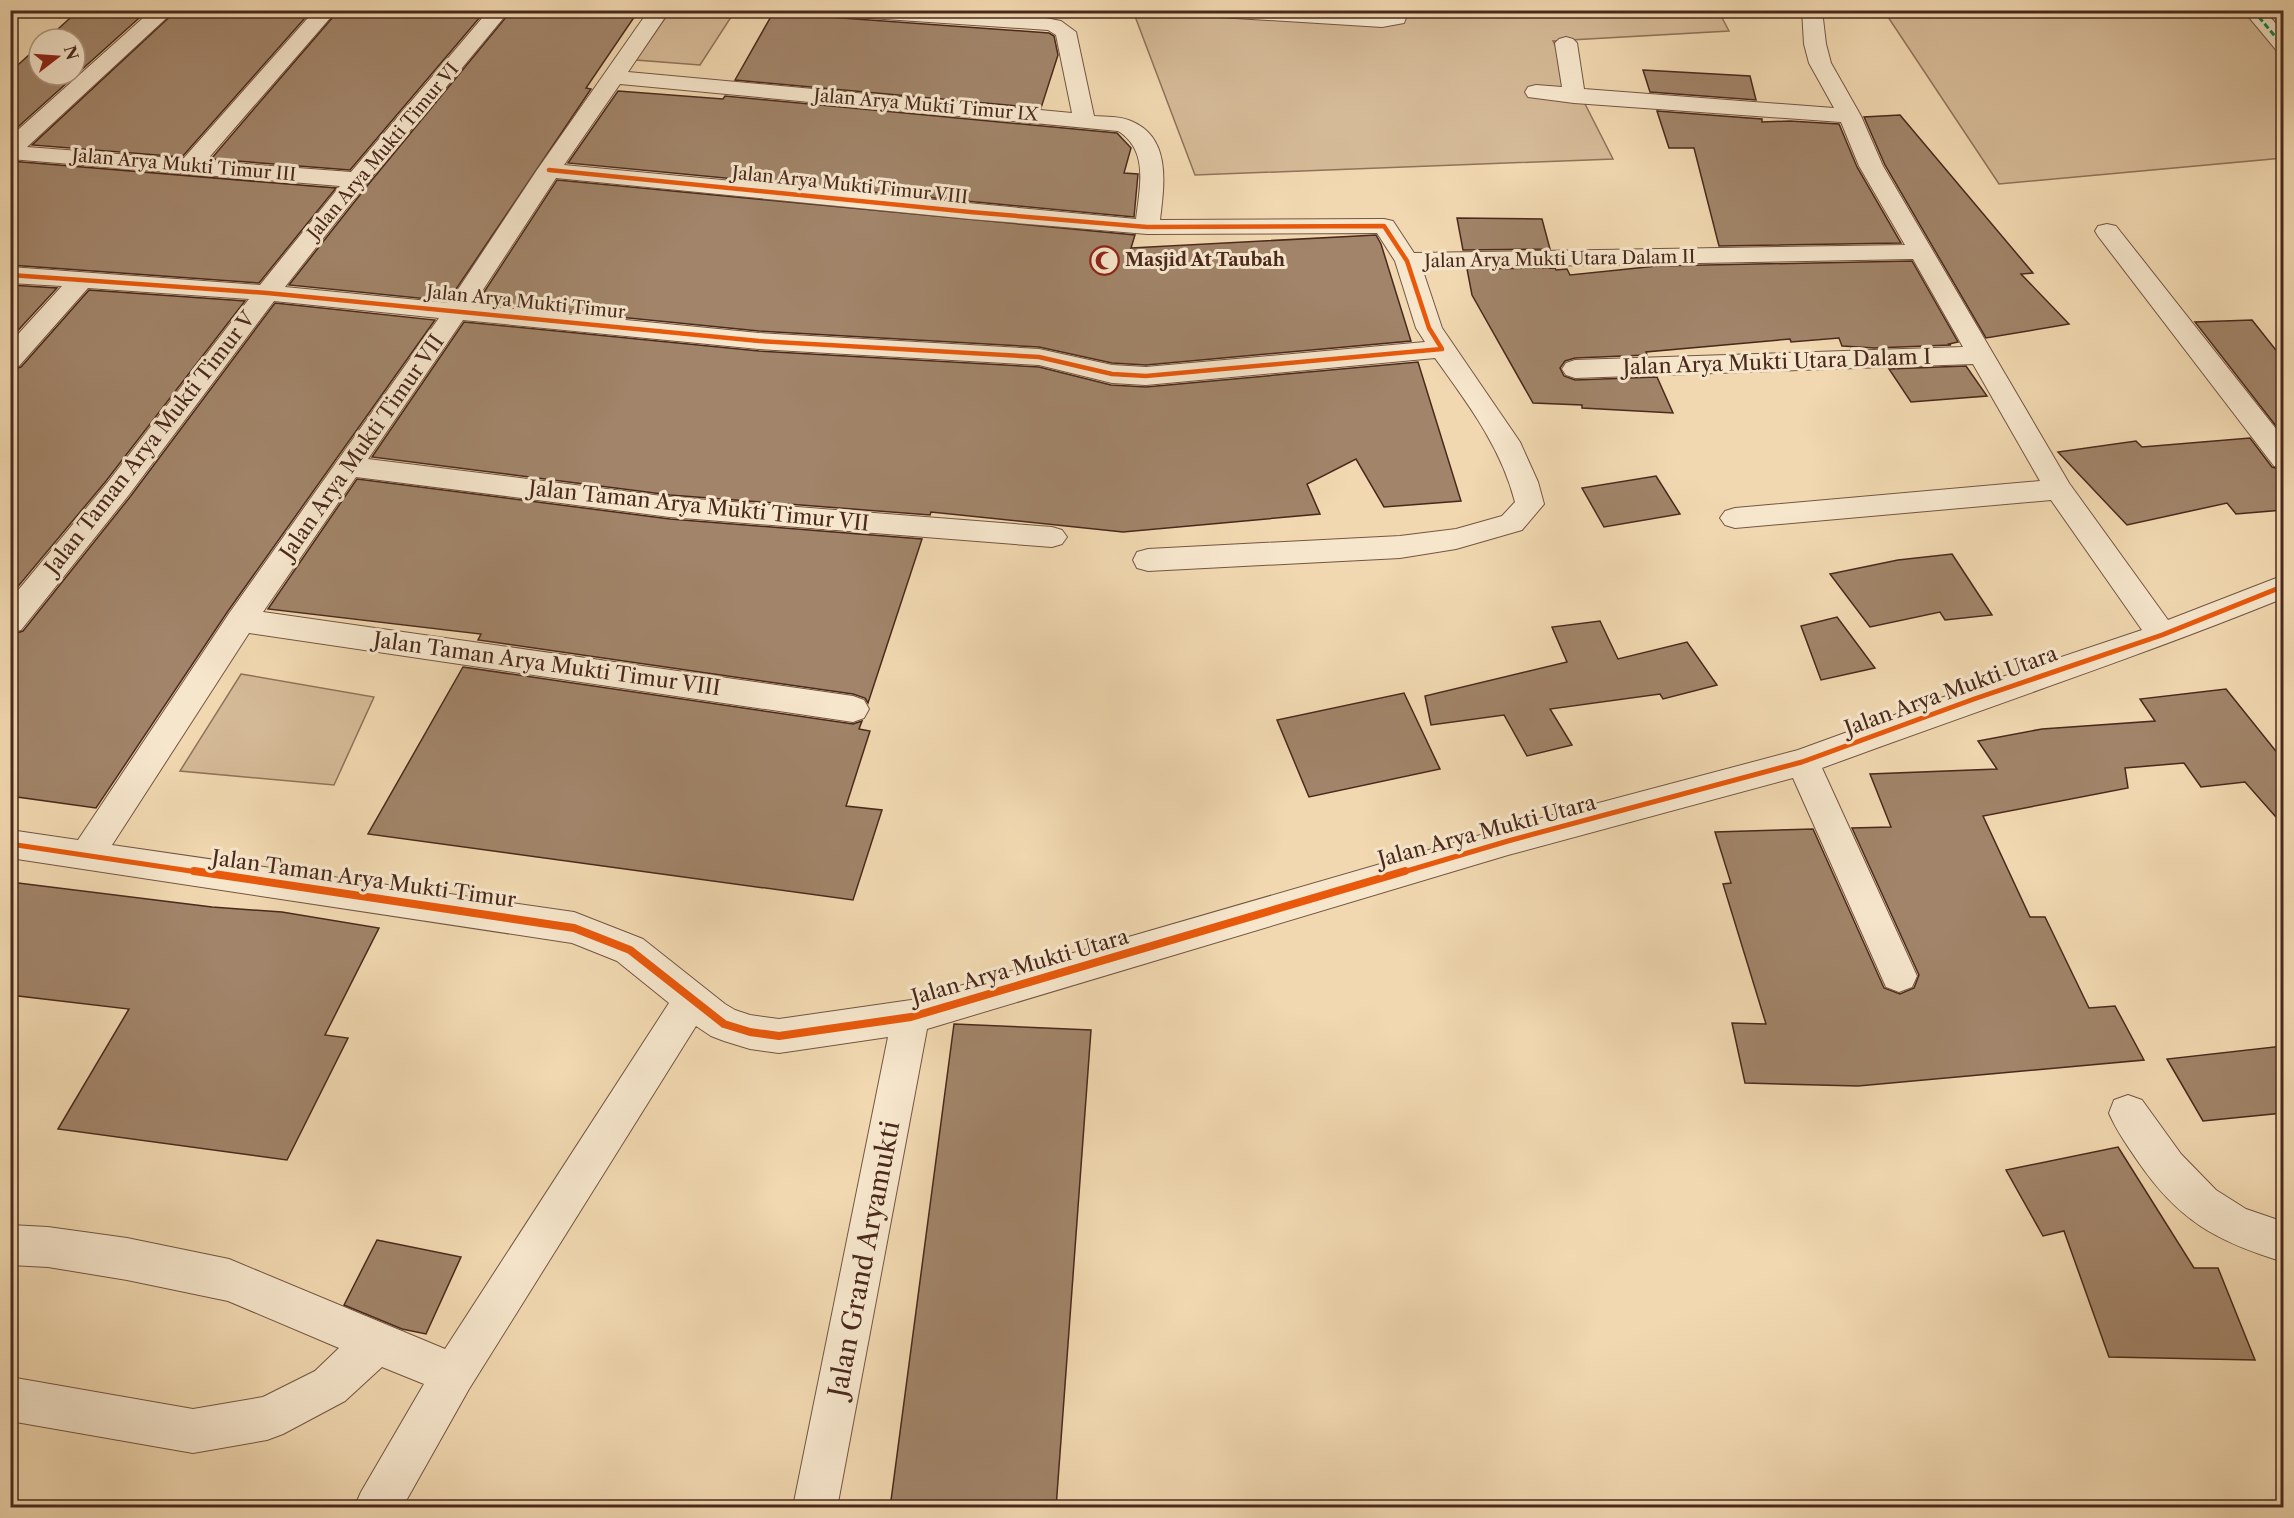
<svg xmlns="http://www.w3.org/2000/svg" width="2294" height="1518" viewBox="0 0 2294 1518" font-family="'Libre Caslon Text',serif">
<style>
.green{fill:#d5ba97;stroke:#90725a;stroke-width:1.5}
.building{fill:#a18469;stroke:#4a291d;stroke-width:1.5}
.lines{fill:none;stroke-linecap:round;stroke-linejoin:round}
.service-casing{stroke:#745542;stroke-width:2}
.minor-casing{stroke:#745542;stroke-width:2}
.service{fill:#f6e6cc;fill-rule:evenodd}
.minor{fill:#f6e6cc;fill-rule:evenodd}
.quiet{stroke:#00873e;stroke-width:3;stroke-dasharray:6 3;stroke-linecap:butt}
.cycleway-far2-casing{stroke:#f6e6cc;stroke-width:8}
.cycleway-far1-casing{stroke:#f6e6cc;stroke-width:9}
.cycleway-casing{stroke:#f6e6cc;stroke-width:11}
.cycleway-far2{stroke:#e8590c;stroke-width:4.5}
.cycleway-far1{stroke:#e8590c;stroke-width:5}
.cycleway{stroke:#e8590c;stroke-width:8}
.labels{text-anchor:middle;stroke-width:6;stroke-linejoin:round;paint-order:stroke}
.far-street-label{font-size:18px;fill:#4a291d;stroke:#f6e6cc}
.far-poi-label{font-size:18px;font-weight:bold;fill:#4a291d;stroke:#f6e6cc;text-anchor:start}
.street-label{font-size:21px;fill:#4a291d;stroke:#f6e6cc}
.near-street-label{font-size:26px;fill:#4a291d;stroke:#f6e6cc}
</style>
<rect width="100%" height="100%" fill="#f1d8b0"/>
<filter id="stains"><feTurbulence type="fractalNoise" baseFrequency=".00333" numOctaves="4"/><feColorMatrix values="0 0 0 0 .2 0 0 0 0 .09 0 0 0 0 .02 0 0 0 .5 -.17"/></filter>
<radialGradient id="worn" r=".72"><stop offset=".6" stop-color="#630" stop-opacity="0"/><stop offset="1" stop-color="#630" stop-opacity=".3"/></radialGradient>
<!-- green -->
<g class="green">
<polygon points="1718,10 1729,31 1553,41 1613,159 1195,175 1133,11"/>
<polygon points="670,11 735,11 700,65 636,60"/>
<polygon points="1884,11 2283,11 2283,158 1999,184"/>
<polygon points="241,674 374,697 334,785 180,771"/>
</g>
<!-- building -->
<g class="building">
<polygon points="79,10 148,10 10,134 10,72 39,46 39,75 75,75 75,39 47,39"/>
<polygon points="177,10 312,10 182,157 32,145"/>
<polygon points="339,10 486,10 350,170 211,159"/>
<polygon points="512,10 639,10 586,88 591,89 448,301 289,285 367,186"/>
<polygon points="773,13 1049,33 1054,36 1058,55 1041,108 735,80"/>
<polygon points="1643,70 1750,76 1756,100 1650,92"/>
<polygon points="618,91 723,99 725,96 1117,133 1131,148 1124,173 1138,174 1134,217 568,163"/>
<polygon points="1657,111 1762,119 1762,122 1790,121 1839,124 1857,167 1901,243 1719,246 1694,148 1669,148"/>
<polygon points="1900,115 2033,273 2021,274 2069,324 1986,338 1885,165 1864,117"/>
<polygon points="10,161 336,188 259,283 10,265"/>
<polygon points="557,180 1135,235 1131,248 1376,235 1381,244 1411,341 1146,365 1112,363 1039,347 759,331 477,303"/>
<polygon points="1457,218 1542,219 1550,249 1463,250"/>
<polygon points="1912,261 1958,342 1949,344 1951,345 1874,348 1842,346 1839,338 1791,342 1790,339 1646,352 1647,355 1575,358 1565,361 1560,368 1564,376 1575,380 1657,377 1673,413 1582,408 1582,405 1533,403 1472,295 1467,269 1555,268 1556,270 1567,269 1570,275 1657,266"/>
<polygon points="10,285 57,288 10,339"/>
<polygon points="89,290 245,301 106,481 10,596 10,370 21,367"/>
<polygon points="275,303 435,320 228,611 96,808 10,796 10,635 23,631 130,497"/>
<polygon points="2252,320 2283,359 2283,435 2195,322"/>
<polygon points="464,322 759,351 1039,367 1111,385 1146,387 1418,362 1461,501 1384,507 1356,459 1307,484 1320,514 1123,532 931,512 930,515 670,495 372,457"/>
<polygon points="1966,366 1987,396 1911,402 1889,369"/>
<polygon points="2250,438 2272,467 2283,470 2283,510 2236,514 2227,503 2127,525 2058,452 2136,441 2142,447"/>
<polygon points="1656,476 1680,514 1604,527 1582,488"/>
<polygon points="357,479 670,519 922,539 868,703 865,698 853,694 478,640 481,634 268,609"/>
<polygon points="1952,554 1992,615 1945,620 1940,612 1870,627 1830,574 1898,560"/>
<polygon points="1837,617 1875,668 1821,680 1801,626"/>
<polygon points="1600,621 1618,659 1687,642 1717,685 1663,699 1660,694 1550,709 1572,745 1527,756 1504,715 1431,725 1425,696 1567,662 1552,627"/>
<polygon points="463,667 853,724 862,721 859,729 870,731 846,806 882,810 853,900 368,834"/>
<polygon points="2226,689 2283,760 2283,825 2245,782 2201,787 2184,763 2125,768 2128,788 1983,816 2030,917 2045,917 2089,1008 2115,1006 2144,1060 1858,1086 1745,1083 1732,1023 1766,1024 1723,884 1731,883 1715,832 1813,829 1884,988 1900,994 1914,988 1919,975 1852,828 1891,827 1870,774 1997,769 1978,741 2042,729 2155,721 2140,699"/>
<polygon points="1404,693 1440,769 1309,797 1277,720"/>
<polygon points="10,882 212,907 282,912 379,928 325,1035 348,1038 287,1160 58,1129 129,1009 10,995"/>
<polygon points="954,1024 1091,1030 1056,1508 890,1508"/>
<polygon points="2283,1046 2283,1113 2203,1121 2167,1059"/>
<polygon points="2118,1147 2194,1268 2218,1268 2255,1360 2109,1357 2064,1231 2043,1236 2006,1170"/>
<polygon points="377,1240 461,1257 426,1334 402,1329 344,1305"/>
</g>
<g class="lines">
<defs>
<polygon id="service" points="1194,10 1303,10 1382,15 1389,14 1390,10 1409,10 1404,23 1382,27 1203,16 1196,14"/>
<g id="minor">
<path d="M152,10H175L27,147L183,159L315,10H337L206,161L351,172L489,10H510L365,185L285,287L449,303L537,170L649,10H670L628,72L1072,113L1056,35L1048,30L840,16L833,14L830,10H956L1030,15L1061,21L1076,32L1094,116C1106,117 1121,116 1131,121C1172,138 1164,185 1160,220L1384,219L1393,221L1414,253L1905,245L1859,166L1841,122L1574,103L1528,97L1525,92L1528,87L1536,85L1562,87L1555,43L1559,39L1566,37L1573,39L1577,43L1584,89L1834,108L1809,63L1804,44L1802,10H1822L1826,44L1831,63L1861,116L1883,166L2069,483L2168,620L2284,575V598C2131,660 1975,711 1822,768L1917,976L1912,987L1899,992L1886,987L1793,778L1508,855L927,1029L837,1508H797L794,1502L888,1037L779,1053L750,1049L724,1041L711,1036L696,1026L469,1389L402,1508H354L361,1492L424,1384L382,1367L345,1401L283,1434L267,1440L193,1453L10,1421V1377L193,1409L263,1397L315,1371L339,1348L228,1301L127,1280L48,1267L10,1265V1225L48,1227L127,1238L229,1259L445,1349L669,1003L617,961L572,943L10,858V830L78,840L230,612L439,318L274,301L128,496L21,630L10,633V600L108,482L249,299L88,288L19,366L10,368V343L62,286L10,283V267L260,285L340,186L10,159V137ZM620,84L1118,131C1149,150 1140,187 1136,219L564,165ZM556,178L970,219L1147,234L1377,233L1395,261L1416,328L1425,342L1146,367L1112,365L1039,349L759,333L473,305ZM1913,259L1963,347L1575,360L1566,363L1562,369L1566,375L1575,378L1973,364L2040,481L1735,508L1725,511L1720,518L1725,525L1735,528L2051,500L2142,630L1963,690L1798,750L1508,827L911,1000L779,1019L750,1015L735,1010L725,1004L643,939L574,912L112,845L249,633L853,722L864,718L869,709L864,700L853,696L263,612L356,477L670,517L1052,547L1062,544L1067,537L1062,530L1052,527L670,497L368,459L463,320L759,349L1039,365L1112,383L1146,385L1435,358C1468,404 1501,447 1515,502L1502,516L1456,529L1400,536L1148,549L1137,552L1133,560L1137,568L1148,571L1400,558L1456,549L1522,530L1544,504L1538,482L1520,442L1442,328L1422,268Z"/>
<polygon points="2243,10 2264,10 2284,33 2284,53 2277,51"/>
<polygon points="2107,224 2116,226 2284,439 2284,468 2274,466 2098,236 2095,231 2098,226"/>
<path d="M2128,1095L2142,1100L2181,1154L2216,1190L2246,1209L2284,1222V1262C2215,1241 2178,1220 2137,1160C2127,1145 2116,1130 2109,1113L2114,1100Z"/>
</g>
</defs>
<!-- service casing -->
<use href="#service" class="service-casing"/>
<!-- minor casing -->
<use href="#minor" class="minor-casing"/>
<!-- service -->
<use href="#service" class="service"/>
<!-- minor -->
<use href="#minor" class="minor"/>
<!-- quiet -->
<polyline class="quiet" points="2253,10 2284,47"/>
<defs>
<polyline id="cycleway-far2" points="10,275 267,293 759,341 1039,357 1112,374 1146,376 1442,349 1429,328 1407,261 1384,226 1147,227 970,212 549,170"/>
<g id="cycleway-far1">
<polyline points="10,844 204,873"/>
<polyline points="1400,873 1508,841 1802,762 1974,699 2162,635 2284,586"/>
</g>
<polyline id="cycleway" points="194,871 574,928 630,950 724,1024 750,1032 779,1036 911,1017 1405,871"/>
</defs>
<!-- cycleway-far2 casing -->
<use href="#cycleway-far2" class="cycleway-far2-casing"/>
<!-- cycleway-far1 casing -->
<use href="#cycleway-far1" class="cycleway-far1-casing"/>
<!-- cycleway casing -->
<use href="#cycleway" class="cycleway-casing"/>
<!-- cycleway-far2 -->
<use href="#cycleway-far2" class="cycleway-far2"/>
<!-- cycleway-far1 -->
<use href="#cycleway-far1" class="cycleway-far1"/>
<!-- cycleway -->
<use href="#cycleway" class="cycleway"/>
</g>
<!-- icons -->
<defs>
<symbol id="mosque-ring" viewBox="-11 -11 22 22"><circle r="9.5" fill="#f6e6cc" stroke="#8f2418" stroke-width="1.5"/><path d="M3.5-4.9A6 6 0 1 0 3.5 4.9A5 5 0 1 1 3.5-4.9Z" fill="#8f2418"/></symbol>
</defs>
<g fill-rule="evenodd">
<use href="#mosque-ring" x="1088" y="244" width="33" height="33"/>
</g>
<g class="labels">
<!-- far-street labels -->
<g class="far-street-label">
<text transform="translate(926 105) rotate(5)" y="6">Jalan Arya Mukti Timur IX</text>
<text transform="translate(383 151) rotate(-50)" y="6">Jalan Arya Mukti Timur VI</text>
<text transform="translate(184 165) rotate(5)" y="6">Jalan Arya Mukti Timur III</text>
<text transform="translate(850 185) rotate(6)" y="6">Jalan Arya Mukti Timur VIII</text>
<text transform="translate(1560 259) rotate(-1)" y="6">Jalan Arya Mukti Utara Dalam II</text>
<text transform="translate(526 302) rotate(6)" y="6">Jalan Arya Mukti Timur</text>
</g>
<!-- far-poi labels -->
<g class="far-poi-label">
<text x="1125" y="266">Masjid At Taubah</text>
</g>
<!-- street labels -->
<g class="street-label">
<text transform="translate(1777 362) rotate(-2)" y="7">Jalan Arya Mukti Utara Dalam I</text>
<text transform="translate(150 443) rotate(-52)" y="7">Jalan Taman Arya Mukti Timur V</text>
<text transform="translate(362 447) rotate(-55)" y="7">Jalan Arya Mukti Timur VII</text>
<text transform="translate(699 506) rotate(6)" y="7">Jalan Taman Arya Mukti Timur VII</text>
<text transform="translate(547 664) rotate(8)" y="7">Jalan Taman Arya Mukti Timur VIII</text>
<text transform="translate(1951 691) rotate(-20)" y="7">Jalan Arya Mukti Utara</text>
<text transform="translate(1487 831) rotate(-15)" y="7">Jalan Arya Mukti Utara</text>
<text transform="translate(364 879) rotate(8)" y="7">Jalan Taman Arya Mukti Timur</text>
<text transform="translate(1020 967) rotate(-16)" y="7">Jalan Arya Mukti Utara</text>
</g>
<!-- near-street labels -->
<g class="near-street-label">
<text transform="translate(864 1259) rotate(-79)" y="9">Jalan Grand Aryamukti</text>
</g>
</g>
<!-- margin -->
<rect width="2294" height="1518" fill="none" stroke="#f1d8b0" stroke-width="36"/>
<rect x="12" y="12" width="2270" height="1494" fill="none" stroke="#4a291d" stroke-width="3"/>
<rect x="18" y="18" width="2258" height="1482" fill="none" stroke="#4a291d" stroke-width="1.5"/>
<!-- north arrow -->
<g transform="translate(57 57) rotate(73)"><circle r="28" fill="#f6e6cc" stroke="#b19a86" stroke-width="1.5"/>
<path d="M0-4.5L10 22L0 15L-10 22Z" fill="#8f2418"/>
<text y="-9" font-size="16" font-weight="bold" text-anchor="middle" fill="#4a291d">N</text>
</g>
<rect width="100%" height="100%" filter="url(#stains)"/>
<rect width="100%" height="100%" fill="url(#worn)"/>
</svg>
